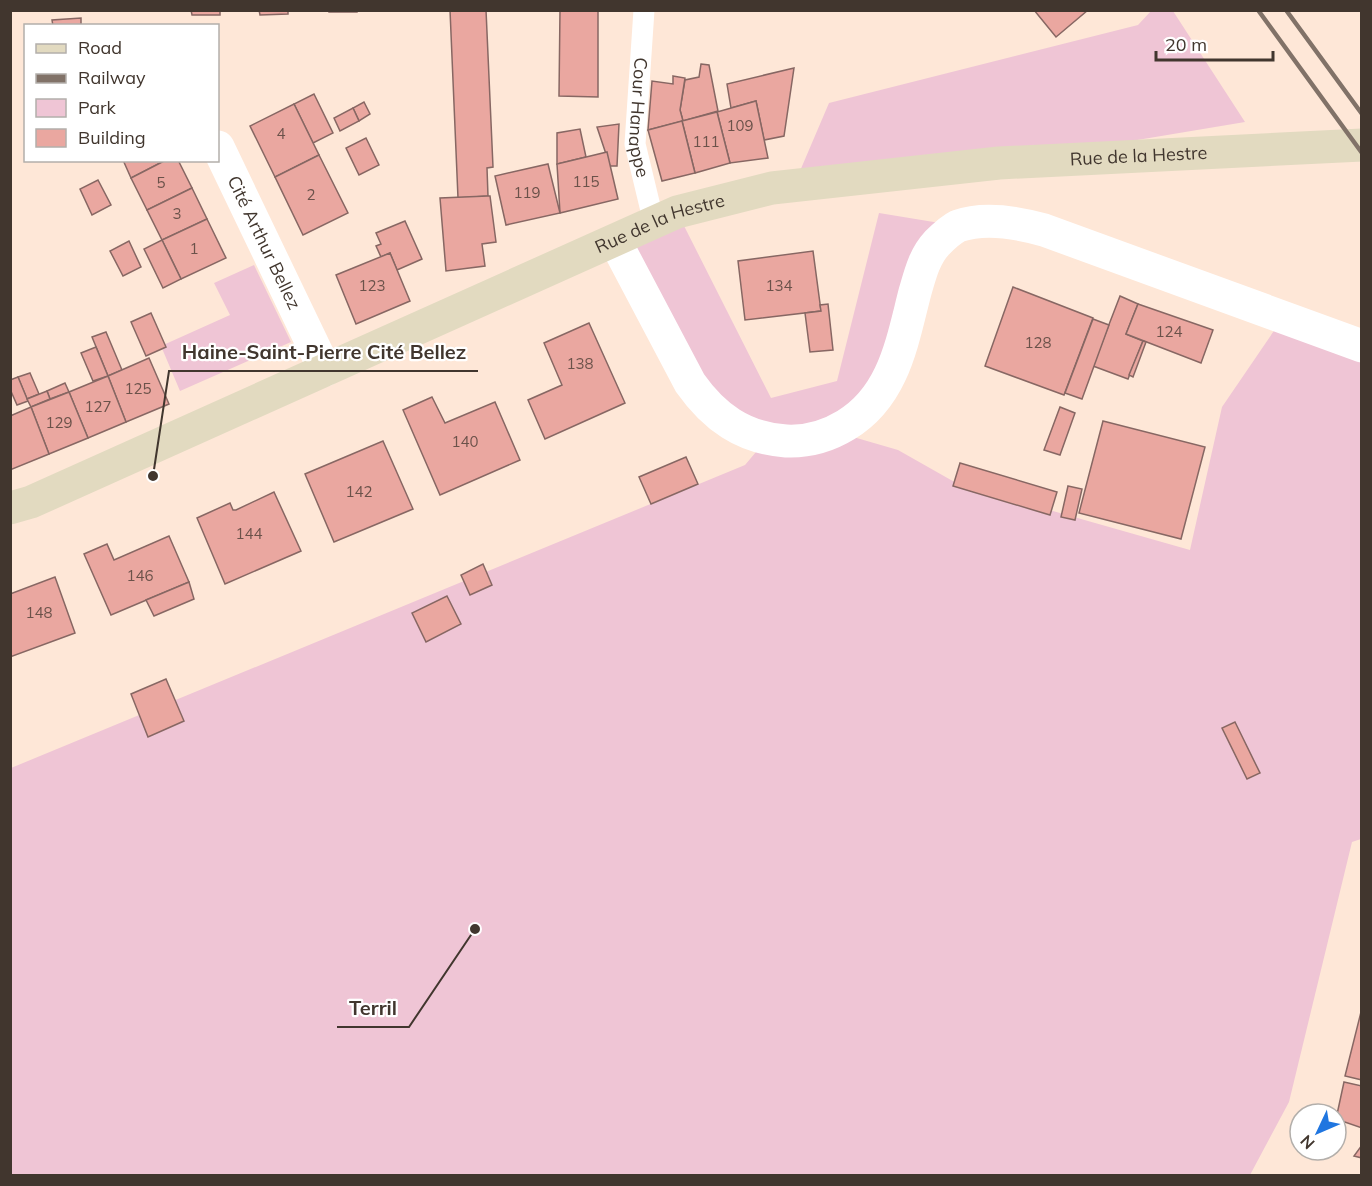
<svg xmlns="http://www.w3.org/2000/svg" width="1372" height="1186" viewBox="0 0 1372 1186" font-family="Mulish,sans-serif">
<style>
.green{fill:#efc5d5}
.building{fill:#eaa7a0;stroke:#876763;stroke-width:1.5}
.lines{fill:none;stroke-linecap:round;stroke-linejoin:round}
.lane{stroke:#fff;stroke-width:21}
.street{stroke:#fff;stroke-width:33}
.secondary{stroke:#e2dac0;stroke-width:33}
.rail{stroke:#817268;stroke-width:4.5}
.labels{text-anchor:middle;stroke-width:4.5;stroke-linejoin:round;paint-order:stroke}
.number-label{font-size:15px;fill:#6b524a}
.street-label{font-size:18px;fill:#41362e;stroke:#fff}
.leader{fill:none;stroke:#41362e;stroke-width:2}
.callout-dot{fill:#41362e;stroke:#fff;stroke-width:2}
.callout-label{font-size:20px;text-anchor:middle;font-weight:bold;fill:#41362e;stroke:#fff;stroke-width:4.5;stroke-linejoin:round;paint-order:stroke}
</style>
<rect width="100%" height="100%" fill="#fee7d7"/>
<!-- green -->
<g class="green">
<polygon points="1151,11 1173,11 1245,122 999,163 794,185 829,103 1138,25"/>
<polygon points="677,212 771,398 837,381 879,213 958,226 899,352 836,432 898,450 958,484 1190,550 1222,407 1282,319 1361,346 1361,839 1352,842 1289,1102 1250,1175 11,1176 11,768 745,465 766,440 721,419 615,241"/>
<polygon points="254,265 291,342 180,391 161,346 230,315 214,283"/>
</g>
<!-- building -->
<g class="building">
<polygon points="191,10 220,10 220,15 192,15"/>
<polygon points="259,10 288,10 288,14 260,15"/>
<rect x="329" y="10" width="28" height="2"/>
<polygon points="450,10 486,10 493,167 487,168 488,196 458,198"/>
<polygon points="560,10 598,10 598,97 559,96"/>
<polygon points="1034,10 1088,10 1056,37"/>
<polygon points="81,18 81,26 53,26 52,20"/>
<polygon points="701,64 709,65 718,111 683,121 680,110 685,80 699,77"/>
<polygon points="794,68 784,136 764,140 756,101 731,108 727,84"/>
<polygon points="673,76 685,78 680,110 683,121 648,130 652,81 673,84"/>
<polygon points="314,94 333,133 313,143 294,104"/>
<polygon points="756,101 768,158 730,163 717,112"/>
<polygon points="364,102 370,114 359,121 353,108"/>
<polygon points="294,104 319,155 275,177 250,126"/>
<polygon points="353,108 359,121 340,131 334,118"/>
<polygon points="717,112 730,163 695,173 682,121"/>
<polygon points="682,121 695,173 662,181 648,130"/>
<polygon points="619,124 617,166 610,166 597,127"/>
<polygon points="580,129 586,157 557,164 557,133"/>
<polygon points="366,138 379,165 359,175 346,148"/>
<polygon points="607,152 618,199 560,213 557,164"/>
<polygon points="319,155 348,213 303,235 275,177"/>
<polygon points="123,160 166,160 131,178"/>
<polygon points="166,160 178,160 192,188 147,210 131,178"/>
<polygon points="548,164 560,213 506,225 495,176"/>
<polygon points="98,180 111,205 92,215 80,189"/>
<polygon points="192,188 207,219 162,240 147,210"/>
<polygon points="488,196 490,196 496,242 482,244 485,266 446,271 440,198"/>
<polygon points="207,219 226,258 181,279 162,240"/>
<polygon points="405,221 422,259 397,270 390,253 381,257 376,246 381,244 376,233"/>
<polygon points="162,240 181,279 163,288 144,249"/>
<polygon points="129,241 141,267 123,276 110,251"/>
<polygon points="813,251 821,311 745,320 738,261"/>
<polygon points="390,253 410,301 356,324 336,275"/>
<polygon points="1013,287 1093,318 1064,395 985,366"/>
<polygon points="1120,296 1138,304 1126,334 1143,341 1128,379 1093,366"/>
<polygon points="828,304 833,350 810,352 805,313 821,311 820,305"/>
<polygon points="1138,304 1213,330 1201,363 1126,334"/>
<polygon points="151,313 166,347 146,356 131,322"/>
<polygon points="1093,319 1109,325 1082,399 1065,393"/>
<polygon points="589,323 625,403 545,439 528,400 562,385 544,343"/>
<polygon points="106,332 122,370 108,376 92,337"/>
<polygon points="1143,341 1146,342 1133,377 1129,375"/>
<polygon points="96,347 108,376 93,381 81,353"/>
<polygon points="149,358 169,404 126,422 108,376"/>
<polygon points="30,373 39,394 27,399 18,377"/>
<polygon points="108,376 126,422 88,438 69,392"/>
<polygon points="18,377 28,401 17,405 10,389 10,380"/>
<polygon points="65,383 69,392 50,399 47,391"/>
<polygon points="47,391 50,399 31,407 27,399"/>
<polygon points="69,392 88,438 49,454 31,407"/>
<polygon points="432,397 445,423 495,402 520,460 440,495 403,410"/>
<polygon points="31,407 49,454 10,470 10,416"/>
<polygon points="1060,407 1075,413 1060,455 1044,450"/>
<polygon points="1103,421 1205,447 1181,539 1079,513"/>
<polygon points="383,441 413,509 334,542 305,474"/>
<polygon points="686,457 698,484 651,504 639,477"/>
<polygon points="960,463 1057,492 1050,515 953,486"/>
<polygon points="1068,486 1082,489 1075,520 1061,517"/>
<polygon points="274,492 301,551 225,584 197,518 230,503 233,510 236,510"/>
<polygon points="169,536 189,582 111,615 84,554 107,544 114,560"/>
<polygon points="483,564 492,585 470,595 461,575"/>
<polygon points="55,577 75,633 10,657 10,594"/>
<polygon points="189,582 194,599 154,616 146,600"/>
<polygon points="447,596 461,624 426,642 412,613"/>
<polygon points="166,679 184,721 148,737 131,694"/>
<polygon points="1235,722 1260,773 1247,779 1222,728"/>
<polygon points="1362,1008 1362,1080 1345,1076"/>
<polygon points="1344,1082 1362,1086 1362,1128 1336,1119"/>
<polygon points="1362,1145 1362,1158 1354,1156"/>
</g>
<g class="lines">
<!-- lane -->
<path class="lane" id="s1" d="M644,10L635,144L654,223"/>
<!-- street -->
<g class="street">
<path id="s2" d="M218,147L325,370"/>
<path d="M615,241L690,383C714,417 743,438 786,441C807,442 828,436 846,425C894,396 902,342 915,292C920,275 924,257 937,243C942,238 952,229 958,226C984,217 1019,223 1044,230L1362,346"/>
</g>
<!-- secondary -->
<path class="secondary" id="s3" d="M10,508L31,502L677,212L772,188L999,163L1362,145"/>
<!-- rail -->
<g class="rail">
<polyline points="1258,10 1362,153"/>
<polyline points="1286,10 1362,114"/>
</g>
</g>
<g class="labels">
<!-- number labels -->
<g class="number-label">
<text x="740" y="131">109</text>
<text x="281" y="139">4</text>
<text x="706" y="147">111</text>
<text x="586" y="187">115</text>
<text x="161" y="188">5</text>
<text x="527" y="198">119</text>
<text x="311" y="200">2</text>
<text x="177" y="219">3</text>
<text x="194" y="254">1</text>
<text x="372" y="291">123</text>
<text x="779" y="291">134</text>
<text x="1169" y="337">124</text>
<text x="1038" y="348">128</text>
<text x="580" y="369">138</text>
<text x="138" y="394">125</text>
<text x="98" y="412">127</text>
<text x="59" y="428">129</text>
<text x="465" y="447">140</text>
<text x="359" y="497">142</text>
<text x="249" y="539">144</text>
<text x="140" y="581">146</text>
<text x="39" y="618">148</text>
</g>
<!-- street labels -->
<g class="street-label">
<text dy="6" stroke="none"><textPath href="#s1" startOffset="108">Cour Hanappe</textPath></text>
<text dy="6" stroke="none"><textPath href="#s3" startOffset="1196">Rue de la Hestre</textPath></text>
<text dy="6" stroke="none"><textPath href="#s3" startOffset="710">Rue de la Hestre</textPath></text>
<text dy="6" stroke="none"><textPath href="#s2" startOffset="106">Cité Arthur Bellez</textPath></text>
</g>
</g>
<!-- callouts -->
<path class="leader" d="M153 476L169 371H478M475 929L409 1027H337"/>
<g class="callout-dot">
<circle cx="153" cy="476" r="6"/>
<circle cx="475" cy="929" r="6"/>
</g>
<g class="callout-label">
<text x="324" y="359">Haine-Saint-Pierre Cité Bellez</text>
<text x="373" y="1015">Terril</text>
</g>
<!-- border -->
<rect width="1372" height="1186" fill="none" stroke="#41362e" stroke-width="24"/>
<!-- legend -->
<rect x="24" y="24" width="195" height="138" fill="#ffffff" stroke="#b3afab" stroke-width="1.5"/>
<rect x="36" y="44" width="30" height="9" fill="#e2dac0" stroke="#b3afab" stroke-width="1.5"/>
<text x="78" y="54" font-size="18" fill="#41362e">Road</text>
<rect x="36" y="74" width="30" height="9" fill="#817268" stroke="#b3afab" stroke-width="1.5"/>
<text x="78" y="84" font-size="18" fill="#41362e">Railway</text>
<rect x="36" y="99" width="30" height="18" fill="#efc5d5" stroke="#b3afab" stroke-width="1.5"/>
<text x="78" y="114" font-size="18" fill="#41362e">Park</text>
<rect x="36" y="129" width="30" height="18" fill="#eaa7a0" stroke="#b3afab" stroke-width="1.5"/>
<text x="78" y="144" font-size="18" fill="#41362e">Building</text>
<!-- north arrow -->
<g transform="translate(1318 1132) rotate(226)"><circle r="28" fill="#ffffff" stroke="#b3afab" stroke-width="1.5"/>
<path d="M0-4.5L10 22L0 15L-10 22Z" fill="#2076e0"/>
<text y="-9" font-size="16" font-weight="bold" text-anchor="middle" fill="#41362e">N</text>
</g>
<!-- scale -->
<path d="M1156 51v9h117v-9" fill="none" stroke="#41362e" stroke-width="3"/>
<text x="1165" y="51" font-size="18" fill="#41362e" stroke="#ffffff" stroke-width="4.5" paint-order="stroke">20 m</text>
</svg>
